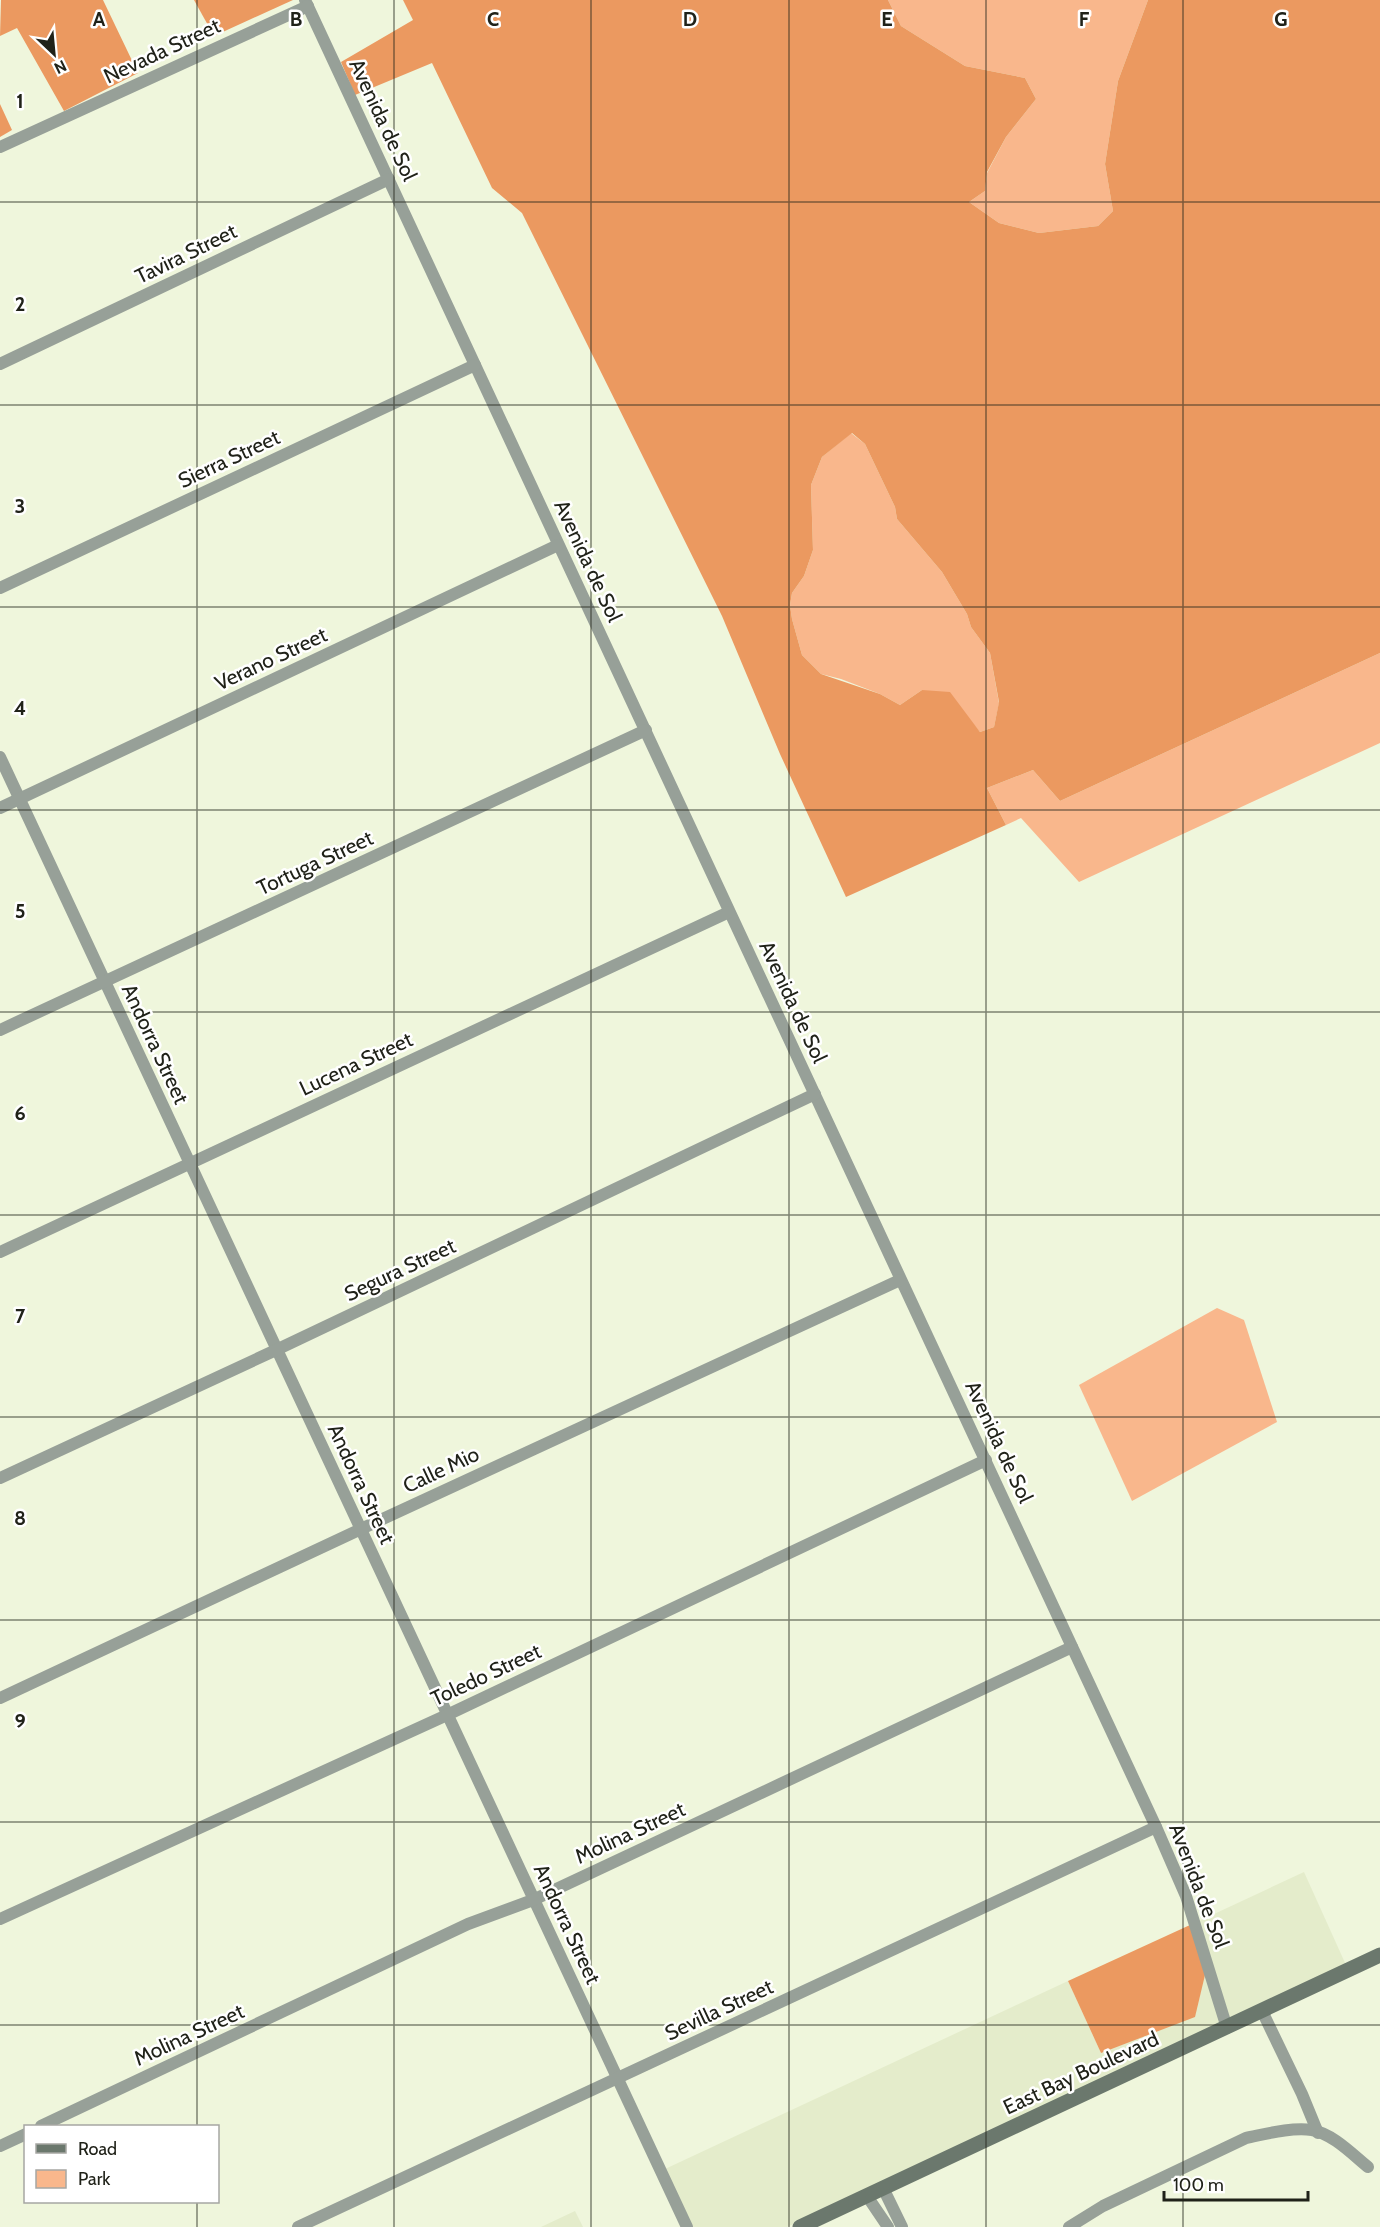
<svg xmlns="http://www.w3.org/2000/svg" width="1380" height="2227" viewBox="0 0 1380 2227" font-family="Cabin,sans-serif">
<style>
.built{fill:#e4eccb}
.green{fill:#f9b78c}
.forest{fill:#eb9960;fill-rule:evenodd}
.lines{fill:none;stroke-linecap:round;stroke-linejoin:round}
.minor{stroke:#97a098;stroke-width:12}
.secondary{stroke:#6b786d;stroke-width:15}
.grid{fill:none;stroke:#202219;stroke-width:1.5;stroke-opacity:0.55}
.labels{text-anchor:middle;stroke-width:5;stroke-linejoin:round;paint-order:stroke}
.street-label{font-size:21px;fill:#202219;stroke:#fff}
.grid-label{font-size:20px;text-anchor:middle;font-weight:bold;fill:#202219;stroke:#fff;stroke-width:5;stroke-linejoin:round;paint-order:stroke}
</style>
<rect width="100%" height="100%" fill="#eff6dc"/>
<!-- built -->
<g class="built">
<polygon points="1304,1872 1346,1965 1229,2020 1199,1921"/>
<polygon points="1205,1975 1221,2024 787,2227 692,2227 665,2169 1068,1981 1101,2053"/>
<polygon points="575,2211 583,2227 541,2227"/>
</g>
<!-- green -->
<g class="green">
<polygon points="888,0 1148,0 1118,81 1105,164 1113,211 1098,226 1039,233 999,223 969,202 985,191 987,173 1006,137 1036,99 1025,78 965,66 901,26"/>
<polygon points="851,433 865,444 895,507 897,519 942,572 967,614 971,627 990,653 999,703 994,727 980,732 969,719 922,690 900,705 880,694 841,679 821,674 802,655 792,619 790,605 792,593 804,576 813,550 811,485 822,457"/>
<polygon points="1380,653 1380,743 1079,882 1021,818 1006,825 987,788 1033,770 1060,801"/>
<polygon points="1217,1308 1244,1320 1277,1422 1132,1501 1079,1385"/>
</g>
<!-- forest -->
<g class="forest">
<polygon points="1,0 103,0 138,73 64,111 17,28 0,36"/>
<polygon points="194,0 293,0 214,36"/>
<path d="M403,0H888L901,26L965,66L1025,78L1036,99L1006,137L987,172L985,191L969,202L999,223L1039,233L1098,226L1113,211L1105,164L1118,81L1148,0H1380V653L1060,801L1033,770L987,788L1006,825L846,897L780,754L722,616L522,213L492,188L432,63L355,95L341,62L413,20ZM852,433L865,444L895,507L897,519L942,572L967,614L971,627L990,653L999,702L994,727L980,732L950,692L922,690L900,705L880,694L821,674L802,655L792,619L790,605L792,593L804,576L813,550L811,485L822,457Z"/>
<polygon points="0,104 12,130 0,137"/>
<polygon points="1190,1925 1205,1975 1195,2017 1101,2053 1068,1981"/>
</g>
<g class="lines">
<!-- minor -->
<g class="minor">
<polyline points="305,0 1156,1827 1186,1896 1227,2028"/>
<polyline points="0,147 308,6"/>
<polyline points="0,364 389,179"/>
<polyline points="0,588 475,365"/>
<polyline points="0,757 687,2227"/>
<polyline points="0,808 558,545"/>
<polyline points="0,1030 646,730"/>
<polyline points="0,1252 729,912"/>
<polyline points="0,1478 276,1350 815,1094"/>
<polyline points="0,1698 361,1529 900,1280"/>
<polyline points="0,1919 447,1715 986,1460"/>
<polyline points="1262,2011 1302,2094 1318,2133"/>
<polyline points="41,2126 468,1924 533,1900 1072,1647"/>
<polyline points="0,2146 26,2134"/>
<polyline points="883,2188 902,2227"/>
<polyline points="867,2196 888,2227"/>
<polyline points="298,2227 1156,1827"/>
<path d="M1069,2227L1103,2206L1246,2138C1266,2134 1291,2127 1312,2130C1333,2134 1352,2154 1368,2167"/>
</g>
<!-- secondary -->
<polyline class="secondary" points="800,2227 1380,1955"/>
</g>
<!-- grid -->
<path class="grid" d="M197,0V2126M394,0V2227M591,0V2227M789,0V2227M986,0V2227M1183,0V2227M0,202H1380M0,405H1380M0,607H1380M0,810H1380M0,1012H1380M0,1215H1380M0,1417H1380M0,1620H1380M0,1822H1380M0,2025H1380M197,2202V2227"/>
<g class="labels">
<!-- street labels -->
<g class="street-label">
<text transform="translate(162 51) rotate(-25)" y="7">Nevada Street</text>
<text transform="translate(383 120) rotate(65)" y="7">Avenida de Sol</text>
<text transform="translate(186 254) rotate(-26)" y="7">Tavira Street</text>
<text transform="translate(229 459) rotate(-25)" y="7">Sierra Street</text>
<text transform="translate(588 561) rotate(65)" y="7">Avenida de Sol</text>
<text transform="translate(271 659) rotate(-25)" y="7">Verano Street</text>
<text transform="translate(315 863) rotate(-25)" y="7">Tortuga Street</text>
<text transform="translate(793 1002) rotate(65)" y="7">Avenida de Sol</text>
<text transform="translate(155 1044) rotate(65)" y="7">Andorra Street</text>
<text transform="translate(356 1064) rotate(-25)" y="7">Lucena Street</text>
<text transform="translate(400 1270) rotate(-25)" y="7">Segura Street</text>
<text transform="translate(999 1442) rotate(65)" y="7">Avenida de Sol</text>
<text transform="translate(441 1470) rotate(-25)" y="7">Calle Mio</text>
<text transform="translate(361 1484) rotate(65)" y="7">Andorra Street</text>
<text transform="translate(486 1675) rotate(-25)" y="7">Toledo Street</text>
<text transform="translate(630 1833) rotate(-25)" y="7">Molina Street</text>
<text transform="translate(1199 1886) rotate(69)" y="7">Avenida de Sol</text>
<text transform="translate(567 1924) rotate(65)" y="7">Andorra Street</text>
<text transform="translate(719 2010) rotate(-25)" y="7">Sevilla Street</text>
<text transform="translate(189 2035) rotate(-25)" y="7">Molina Street</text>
<text transform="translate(1081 2073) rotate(-25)" y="7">East Bay Boulevard</text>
</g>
</g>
<g class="grid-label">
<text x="99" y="26">A</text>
<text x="296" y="26">B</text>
<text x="493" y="26">C</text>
<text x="690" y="26">D</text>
<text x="887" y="26">E</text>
<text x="1084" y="26">F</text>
<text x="1281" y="26">G</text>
<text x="20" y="108">1</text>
<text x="20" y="311">2</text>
<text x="20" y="513">3</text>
<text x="20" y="715">4</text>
<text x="20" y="918">5</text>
<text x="20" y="1120">6</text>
<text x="20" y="1323">7</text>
<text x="20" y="1525">8</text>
<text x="20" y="1728">9</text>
</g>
<!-- legend -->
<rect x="24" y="2125" width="195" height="78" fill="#ffffff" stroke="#a6a7a3" stroke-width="1.5"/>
<rect x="36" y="2144" width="30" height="9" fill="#6b786d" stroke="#a6a7a3" stroke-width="1.5"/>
<text x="78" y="2155" font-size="18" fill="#202219">Road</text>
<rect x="36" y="2170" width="30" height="18" fill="#f9b78c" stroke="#a6a7a3" stroke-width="1.5"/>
<text x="78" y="2185" font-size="18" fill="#202219">Park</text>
<!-- north arrow -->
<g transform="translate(54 54) rotate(154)" stroke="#ffffff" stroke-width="4.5" paint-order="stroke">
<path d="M0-4.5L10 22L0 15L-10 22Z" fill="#202219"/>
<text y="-9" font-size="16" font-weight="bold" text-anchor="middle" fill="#202219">N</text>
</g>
<!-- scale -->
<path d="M1164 2191v9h144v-9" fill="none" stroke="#202219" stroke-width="3"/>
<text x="1173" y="2191" font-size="18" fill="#202219" stroke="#ffffff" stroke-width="4.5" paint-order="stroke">100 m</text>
</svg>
